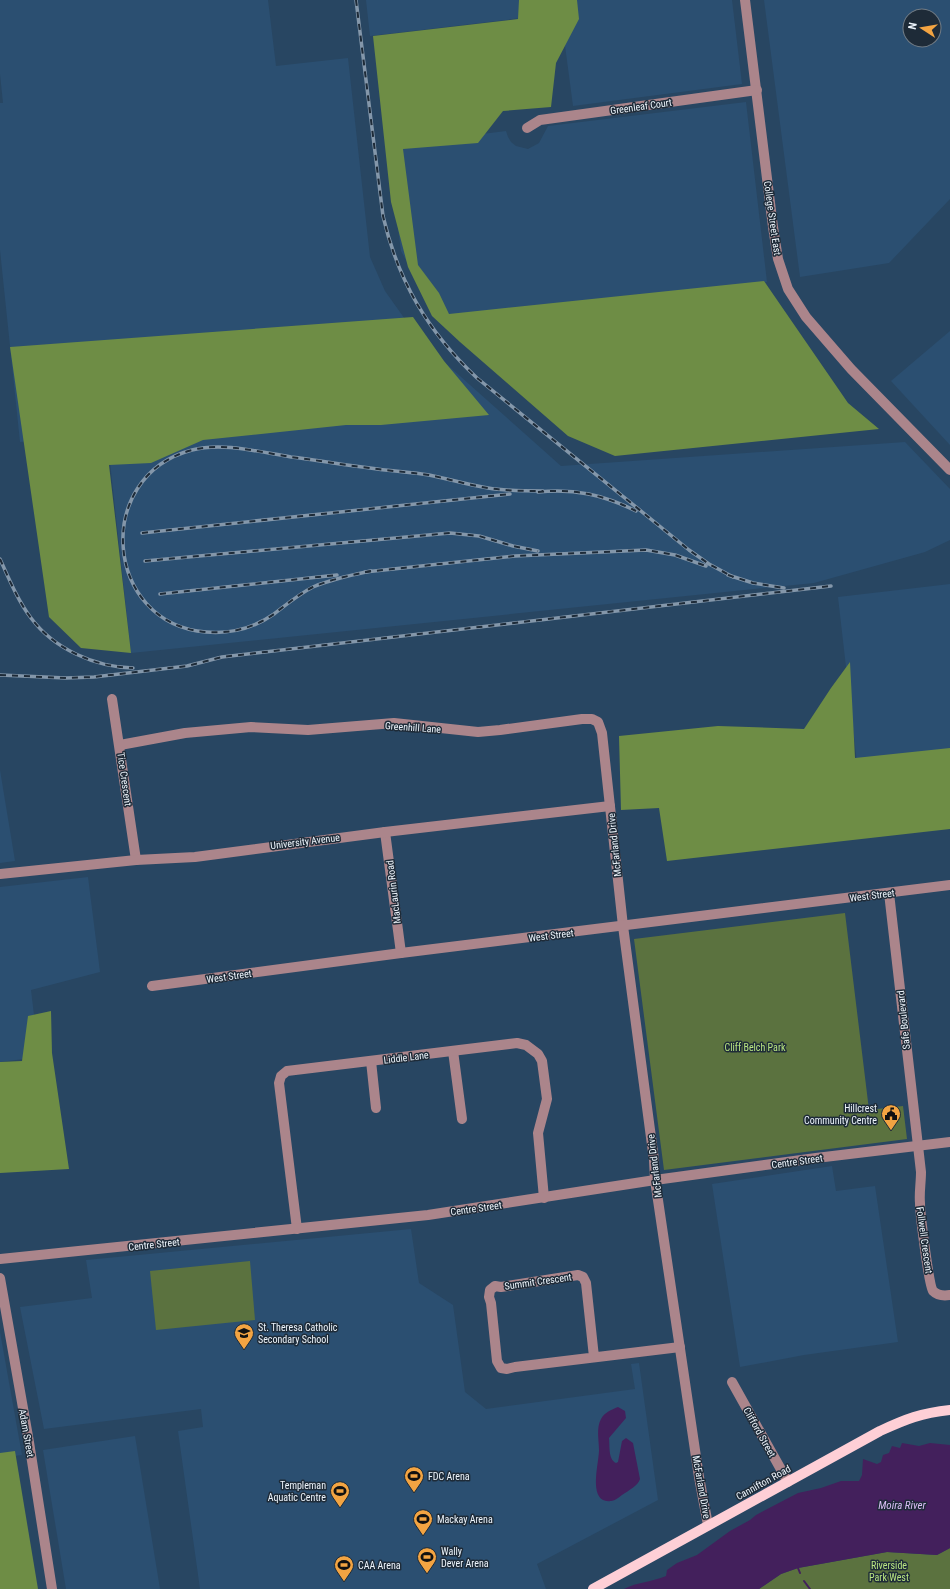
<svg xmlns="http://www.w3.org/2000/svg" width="950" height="1589" viewBox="0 0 950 1589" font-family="'Roboto Condensed',sans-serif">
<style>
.built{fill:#2b4f71;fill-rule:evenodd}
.green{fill:#5b723f}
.forest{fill:#6e8d45}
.water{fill:#43205c}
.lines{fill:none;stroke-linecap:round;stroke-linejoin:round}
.stream{stroke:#43205c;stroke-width:2}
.minor{stroke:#ab858b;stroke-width:10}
.major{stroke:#fecfd6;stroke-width:10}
.rail-casing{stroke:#8497aa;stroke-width:3.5}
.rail{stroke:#1e2b38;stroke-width:2;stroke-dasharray:6;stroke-linecap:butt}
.labels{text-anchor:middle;stroke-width:3;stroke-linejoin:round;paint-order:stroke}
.street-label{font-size:10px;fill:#eef5fc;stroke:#1e2b38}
.park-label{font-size:10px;fill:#b9e581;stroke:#1e2b38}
.poi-label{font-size:10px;fill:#eef5fc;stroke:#1e2b38;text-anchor:start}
.water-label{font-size:11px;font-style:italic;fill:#dabef5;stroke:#1e2b38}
</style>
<rect width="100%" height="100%" fill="#284662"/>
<!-- built -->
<g class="built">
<polygon points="0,0 268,0 276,66 348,58 370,257 385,291 407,322 433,352 561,466 905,442 950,489 950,540 925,552 814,583 131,653 107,435 20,442 0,250 0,103 3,103 0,74"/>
<polygon points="366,0 528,0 530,17 370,36"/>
<polygon points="559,0 732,0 742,84 573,106"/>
<path d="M764,0H950V199L889,263L800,277ZM910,16H934V40H910Z"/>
<polygon points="746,102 767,282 451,322 415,277 401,251 387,146 506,131 508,137 511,142 516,146 528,149 539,143 548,126"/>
<polygon points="950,331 950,445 891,381"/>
<polygon points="950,584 950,752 857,763 838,597"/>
<polygon points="0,770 15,861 0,863"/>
<polygon points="88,877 100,972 31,990 39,1057 0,1062 0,887"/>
<polygon points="832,1166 836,1191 875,1186 898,1342 804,1355 740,1367 712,1184"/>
<polygon points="411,1229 419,1283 453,1305 465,1392 486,1409 635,1389 631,1364 639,1363 658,1500 537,1564 546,1589 200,1589 178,1431 203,1427 201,1409 44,1429 20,1307 92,1298 86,1260"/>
<polygon points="0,1332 22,1455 0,1458"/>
<polygon points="135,1436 160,1589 66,1589 43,1450"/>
</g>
<!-- green -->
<g class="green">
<polygon points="845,913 869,1110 903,1106 907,1139 664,1170 634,939"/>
<polygon points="250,1261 255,1320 156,1330 150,1271"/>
<polygon points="950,1548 950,1589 759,1589 781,1574 798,1568 887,1552 937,1555"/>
</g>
<!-- forest -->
<g class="forest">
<polygon points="519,0 577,0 579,19 556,63 551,107 503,111 478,143 403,149 418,265 439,293 449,314 764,281 848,403 879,429 615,456 568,436 460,342 432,316 408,267 391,202 373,36 518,19"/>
<polygon points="413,317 444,361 489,415 381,425 346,425 203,440 151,463 109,465 131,653 81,648 49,617 10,347"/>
<polygon points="850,662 855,758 950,748 950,829 667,861 659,808 621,810 619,736 718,726 804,729 831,688"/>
<polygon points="51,1011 52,1053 69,1169 0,1173 0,1062 22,1061 28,1016"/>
<polygon points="15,1451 38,1589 0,1589 0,1453"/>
</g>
<!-- water -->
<g class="water">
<path d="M618,1407L625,1411L626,1418L609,1438C610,1446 608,1459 616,1463L618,1462L622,1441L626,1438L633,1443L640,1479C638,1486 629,1490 622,1495C616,1500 611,1503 603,1500C590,1493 599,1462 599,1450C599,1440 596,1428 601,1419C605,1412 611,1410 618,1407Z"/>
<path d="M902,1443L919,1446L930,1443L950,1445V1548L937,1555L887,1552L798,1568L781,1574L759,1589H624C637,1582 652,1582 666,1576L667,1570L677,1563L697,1555L730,1531L750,1520L756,1515L798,1493L821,1488L841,1481H859L862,1475L863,1459L877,1464L881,1462L883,1455L889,1453L892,1446L900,1448Z"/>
</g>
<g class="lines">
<!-- stream -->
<g class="stream">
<polyline points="798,1568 800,1573"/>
<polyline points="804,1581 810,1589"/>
</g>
<!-- minor -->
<g class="minor">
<polyline points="745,0 773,227 778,259 788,289 806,317 851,369 950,470"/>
<polyline points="527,128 540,120 757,90"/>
<polyline points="112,699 136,860"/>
<polyline points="120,745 185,733 251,727 308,730 394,723 478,732 500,730 582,719 592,719 598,722 602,733 623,926 654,1160 655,1180 699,1477 708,1525"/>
<polyline points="385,832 401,953"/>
<polyline points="0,874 136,860 195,857 385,832 610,806"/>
<path d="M889,893L921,1172C921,1183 919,1193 920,1203C920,1214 929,1286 933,1291C938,1296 944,1296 950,1295"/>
<polyline points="152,986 401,953 950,885"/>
<polyline points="453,1051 462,1119"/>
<polyline points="371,1061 376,1108"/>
<polyline points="297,1229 279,1083 281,1076 287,1071 517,1043 526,1045 538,1054 542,1061 547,1099 538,1133 544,1198"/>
<polyline points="0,1259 428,1215 655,1180 816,1158 950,1142"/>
<polyline points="0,1278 29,1442 52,1589"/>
<polyline points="594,1357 586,1283 583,1277 578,1275 501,1287 495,1286 490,1290 489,1297 491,1303 497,1361 501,1368 507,1369 515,1367 680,1347"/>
<polyline points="732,1382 788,1482"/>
</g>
<!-- major -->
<path class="major" d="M593,1589L880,1431C906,1419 921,1413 950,1410"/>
<defs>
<g id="rail">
<path d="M356,0L383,216C398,281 428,332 477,378L689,550L709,564L733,577"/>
<path d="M538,492C574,488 604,495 636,511"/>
<polyline points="142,533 510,494"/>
<path d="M0,559C9,579 18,601 31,618C54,649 95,667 133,668"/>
<polyline points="145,561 450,533 479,536 513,546 538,551"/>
<path d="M371,571C352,575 332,579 313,587C299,594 287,604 274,614C254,628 230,634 206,632C104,624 92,476 192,450C223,442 259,452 291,457C317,460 343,465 370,468C389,471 409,472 429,475C449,479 468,485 488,488C506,491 525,491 543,491"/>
<polyline points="365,572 515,556 646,550 675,555 706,566"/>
<polyline points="728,575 753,583 784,588"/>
<polyline points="160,594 337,575"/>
<polyline points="0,675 66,678 94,677 187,666 222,657 831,586"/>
</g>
</defs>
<!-- rail casing -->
<use href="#rail" class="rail-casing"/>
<!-- rail -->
<use href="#rail" class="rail"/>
</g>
<!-- icons -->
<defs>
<symbol id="civic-pin" viewBox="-11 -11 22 30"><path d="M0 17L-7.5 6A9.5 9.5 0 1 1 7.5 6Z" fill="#f3a442" stroke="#1e2b38"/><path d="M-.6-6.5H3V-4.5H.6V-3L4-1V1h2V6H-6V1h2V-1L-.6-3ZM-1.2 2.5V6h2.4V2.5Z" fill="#111"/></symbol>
<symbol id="school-pin" viewBox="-11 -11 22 30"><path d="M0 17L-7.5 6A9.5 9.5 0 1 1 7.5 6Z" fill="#f3a442" stroke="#1e2b38"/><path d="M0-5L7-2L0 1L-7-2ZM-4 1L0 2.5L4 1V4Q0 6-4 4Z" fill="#111"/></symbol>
<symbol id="stadium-pin" viewBox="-11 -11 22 30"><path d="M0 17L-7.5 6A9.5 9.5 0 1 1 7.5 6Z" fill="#f3a442" stroke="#1e2b38"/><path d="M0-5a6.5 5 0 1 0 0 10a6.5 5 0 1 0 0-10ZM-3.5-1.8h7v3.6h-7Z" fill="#111"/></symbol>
</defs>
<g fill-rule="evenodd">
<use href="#civic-pin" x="880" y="1103" width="22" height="30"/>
<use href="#school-pin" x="233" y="1322" width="22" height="30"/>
<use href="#stadium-pin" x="403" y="1465" width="22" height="30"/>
<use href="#stadium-pin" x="329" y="1480" width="22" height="30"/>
<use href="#stadium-pin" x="412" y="1508" width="22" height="30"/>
<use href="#stadium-pin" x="416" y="1546" width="22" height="30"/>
<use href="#stadium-pin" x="333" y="1554" width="22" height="30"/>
</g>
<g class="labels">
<!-- street labels -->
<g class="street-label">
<text transform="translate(641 106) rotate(-8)" y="4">Greenleaf Court</text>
<text transform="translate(773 218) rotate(82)" y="4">College Street East</text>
<text transform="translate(413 727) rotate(4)" y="4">Greenhill Lane</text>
<text transform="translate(125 779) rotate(82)" y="4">Tice Crescent</text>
<text transform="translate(305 841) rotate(-7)" y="4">University Avenue</text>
<text transform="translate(614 845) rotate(-96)" y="4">McFarland Drive</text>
<text transform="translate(393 892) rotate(-97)" y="4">MacLaurin Road</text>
<text transform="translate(872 895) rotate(-7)" y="4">West Street</text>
<text transform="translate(551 935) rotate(-7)" y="4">West Street</text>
<text transform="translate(229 976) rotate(-8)" y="4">West Street</text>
<text transform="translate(903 1020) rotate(-96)" y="4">Safe Boulevard</text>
<text transform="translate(406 1057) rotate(-7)" y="4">Liddle Lane</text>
<text transform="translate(797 1161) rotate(-8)" y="4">Centre Street</text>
<text transform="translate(654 1166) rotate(-97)" y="4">McFarland Drive</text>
<text transform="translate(476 1208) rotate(-8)" y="4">Centre Street</text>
<text transform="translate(925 1240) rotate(82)" y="4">Follwell Crescent</text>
<text transform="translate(154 1244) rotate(-6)" y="4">Centre Street</text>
<text transform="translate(538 1281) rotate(-8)" y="4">Summit Crescent</text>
<text transform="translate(760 1432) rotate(61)" y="4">Clifford Street</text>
<text transform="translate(27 1433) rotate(80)" y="4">Adam Street</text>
<text transform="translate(763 1482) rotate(-29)" y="4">Cannifton Road</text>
<text transform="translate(702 1487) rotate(80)" y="4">McFarland Drive</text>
</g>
<!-- park labels -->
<g class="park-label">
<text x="755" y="1051">Cliff Belch Park</text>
<text x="889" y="1569">Riverside<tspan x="889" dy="12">Park West</tspan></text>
</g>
<!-- poi labels -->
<g class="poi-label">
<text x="877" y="1112" text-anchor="end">Hillcrest<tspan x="877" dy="12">Community Centre</tspan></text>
<text x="258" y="1331">St. Theresa Catholic<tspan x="258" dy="12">Secondary School</tspan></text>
<text x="428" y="1480">FDC Arena</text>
<text x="326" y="1489" text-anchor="end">Templeman<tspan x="326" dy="12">Aquatic Centre</tspan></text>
<text x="437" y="1523">Mackay Arena</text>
<text x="441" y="1555">Wally<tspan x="441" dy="12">Dever Arena</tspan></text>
<text x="358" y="1569">CAA Arena</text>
</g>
<!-- water labels -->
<g class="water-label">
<text x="902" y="1509">Moira River</text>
</g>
</g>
<!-- north arrow -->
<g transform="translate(922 28) rotate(282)"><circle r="19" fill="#1e2b38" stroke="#717c86"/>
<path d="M0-3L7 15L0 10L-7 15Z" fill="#f3a442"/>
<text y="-6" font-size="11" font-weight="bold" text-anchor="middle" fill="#eef5fc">N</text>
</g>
</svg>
